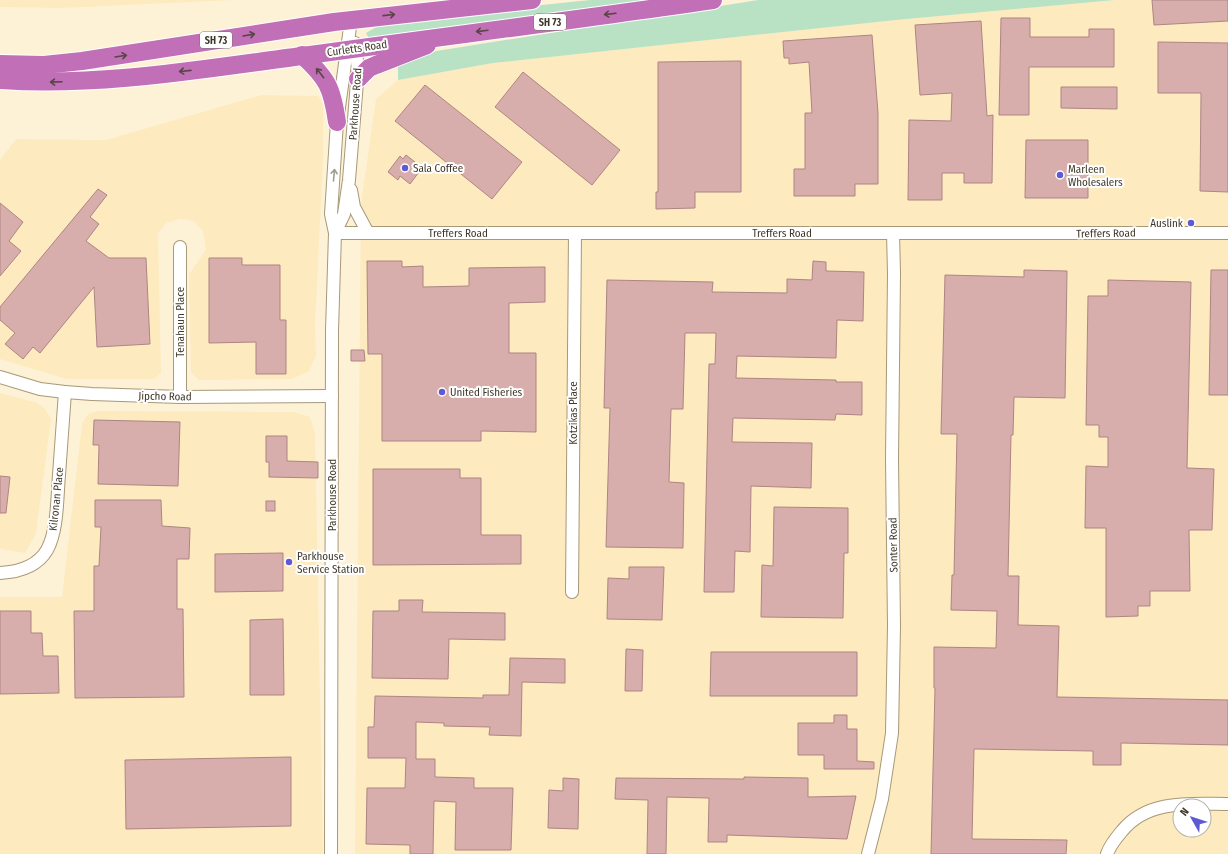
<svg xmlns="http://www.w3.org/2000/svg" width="1228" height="854" viewBox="0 0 1228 854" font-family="'Fira Sans Condensed',sans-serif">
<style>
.built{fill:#fdeabf;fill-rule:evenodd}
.green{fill:#b9e2c5}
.building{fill:#d8aead;stroke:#ad8583}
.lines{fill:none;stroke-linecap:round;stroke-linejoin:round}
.minor-casing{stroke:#a79877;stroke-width:14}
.highway-casing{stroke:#fff;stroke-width:20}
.minor{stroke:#fff;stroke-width:12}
.highway{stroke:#c170b7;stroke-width:18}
.oneway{stroke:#5a4447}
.oneway2{stroke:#a09c95}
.poi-dot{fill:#5f5ad2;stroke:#fff;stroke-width:1.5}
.labels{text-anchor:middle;stroke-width:4;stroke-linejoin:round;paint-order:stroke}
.shield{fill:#fff;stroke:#79746b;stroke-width:1}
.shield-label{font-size:10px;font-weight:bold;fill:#40392b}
.street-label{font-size:11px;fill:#40392b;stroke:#fff}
.poi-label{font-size:11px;fill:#40392b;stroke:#fff;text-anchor:start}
</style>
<rect width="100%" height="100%" fill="#fef2d6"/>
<!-- built -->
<g class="built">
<polygon points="0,0 234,0 61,8 0,7"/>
<path d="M1115,0H1228V854H355L361,204L376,99L398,80L493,63L896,20ZM1180,806H1204V830H1180Z"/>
<polygon points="261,95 318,96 321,100 323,105 323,160 315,325 316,356 309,371 292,379 199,380 191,373 189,274 206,250 203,231 194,221 180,219 166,223 158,233 161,373 154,379 67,379 0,359 0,160 16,139 106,140"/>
<polygon points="0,393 37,403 45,409 51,419 36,533 25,553 0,549"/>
<polygon points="98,411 294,412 310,417 315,433 323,854 0,854 0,597 62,597 82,424 88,414"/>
</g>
<!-- green -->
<g class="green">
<polygon points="590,0 667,0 370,40 366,33 380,25 399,20"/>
<polygon points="758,0 1115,0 896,20 493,63 398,80 398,63 424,53"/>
</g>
<!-- building -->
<g class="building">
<polygon points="1152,0 1228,0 1228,21 1154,25"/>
<polygon points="1001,18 1030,18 1030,37 1089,37 1089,29 1114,29 1114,67 1029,67 1029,115 999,115"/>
<polygon points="981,21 987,116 993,115 992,183 964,183 964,173 942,173 942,200 908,200 909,120 951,121 952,93 920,95 915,25"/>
<polygon points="872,35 878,113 878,184 855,184 855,196 794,196 794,169 805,169 805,113 812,113 809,62 789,64 789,58 784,58 783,41"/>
<polygon points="1158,42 1228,43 1228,192 1200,191 1201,93 1158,93"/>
<polygon points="741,61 741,192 695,192 695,208 656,209 656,192 658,192 658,62"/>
<polygon points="523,72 620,150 592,185 495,107"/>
<polygon points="425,85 522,162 492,199 395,121"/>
<polygon points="1061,87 1117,87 1117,109 1061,108"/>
<polygon points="1026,140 1088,140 1088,198 1025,198"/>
<polygon points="406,155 420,166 417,170 419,172 410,184 400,176 398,180 388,172 400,156 403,159"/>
<polygon points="98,189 107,195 90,217 99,224 86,241 109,258 146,258 150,344 97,347 94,287 40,353 33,347 23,359 5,344 15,333 0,320 0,307"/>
<polygon points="0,203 23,222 9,241 21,251 0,276"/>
<polygon points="209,258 242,258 242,265 280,265 280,320 286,320 286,374 256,374 256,342 209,343"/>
<polygon points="367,261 402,261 402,267 423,266 423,287 469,286 469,268 545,267 545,302 509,303 509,353 536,353 536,432 481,431 481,441 382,441 382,354 368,354"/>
<polygon points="813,261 826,262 826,271 864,272 863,321 837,320 836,358 737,356 736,378 836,380 836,382 862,382 862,415 836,414 835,420 733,418 732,442 812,443 811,488 751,486 750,552 735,551 734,592 704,592 709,364 715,364 716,333 685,333 683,409 671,409 669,482 684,483 683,548 606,547 610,408 604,408 607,280 713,282 712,292 787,293 787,279 812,280"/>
<polygon points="1024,270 1067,271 1065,398 1014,397 1013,435 1011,435 1008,576 1019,576 1018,625 1059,626 1057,697 1228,700 1228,745 1121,743 1121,765 1093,765 1093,751 974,749 972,839 1067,840 1066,854 931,854 935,688 934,688 934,647 996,648 997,611 951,610 952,575 954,575 957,434 941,434 945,275 1024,277"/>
<polygon points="1211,270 1228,270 1228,395 1209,395"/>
<polygon points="1108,280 1191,282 1187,468 1214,469 1212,530 1189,530 1190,591 1150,591 1150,606 1138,606 1138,616 1106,617 1106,528 1085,528 1086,466 1108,467 1108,437 1099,437 1099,425 1086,425 1088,296 1108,296"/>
<polygon points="351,350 364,350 365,361 351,361"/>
<polygon points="94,420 180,422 178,486 98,484 99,445 93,445"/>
<polygon points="266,436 287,436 287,461 318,462 318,478 269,477 269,462 266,462"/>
<polygon points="373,469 460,469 460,478 481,478 481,535 521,535 521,564 373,565"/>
<polygon points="0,476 10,477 6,513 0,513"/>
<polygon points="95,500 161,500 162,526 190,528 189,559 177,559 177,609 183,609 184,697 75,698 74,611 94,611 94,566 99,566 101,527 95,527"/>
<rect x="266" y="501" width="9" height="10"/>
<polygon points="774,507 848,508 848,553 844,553 843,618 761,617 762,565 773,566"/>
<polygon points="283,553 283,591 215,592 215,554"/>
<polygon points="629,567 664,567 662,620 607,619 608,578 629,579"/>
<polygon points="399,600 423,600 422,612 505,613 505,640 449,639 448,679 372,678 373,611 399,611"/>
<polygon points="0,611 31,611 31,633 42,633 43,656 58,656 59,693 0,694"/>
<polygon points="283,619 284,695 250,695 250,620"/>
<polygon points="626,649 643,650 642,691 625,691"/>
<polygon points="711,652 857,652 857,696 710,696"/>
<polygon points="510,658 565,659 565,683 522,682 521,736 489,735 490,727 444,726 444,723 416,722 416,759 435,759 435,777 474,778 474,788 513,788 511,850 455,850 456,802 434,801 433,854 410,854 410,845 366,844 367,788 405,788 406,758 368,758 368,727 374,727 375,696 483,698 483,695 509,695"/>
<polygon points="834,715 847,715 847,729 857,729 857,761 874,762 874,769 824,769 824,755 798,755 798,723 834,723"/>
<polygon points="291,757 291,826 126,829 125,760"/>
<polygon points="744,777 808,778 808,797 856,796 847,839 727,835 727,842 708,842 709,798 667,797 666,854 647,854 648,800 615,799 616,778 744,779"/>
<polygon points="563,778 579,779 578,829 548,828 549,790 563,791"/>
</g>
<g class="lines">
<defs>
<g id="minor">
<polyline points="351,190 354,207 368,233"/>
<polyline points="335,233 1228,233"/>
<polyline points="335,233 344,214 349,180 358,70 355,43"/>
<polyline points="0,377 40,389 65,392 92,394 180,397 332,396"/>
<polyline points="180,397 180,247"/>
<path d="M0,573C19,572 37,567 47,550C58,530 57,497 59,475C61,447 63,420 65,392"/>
<polyline points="572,592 575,233"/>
<polyline points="331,854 332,331 335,233 331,214 337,122 351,20"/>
<polyline points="868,854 882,799 892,733 894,626 892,459 894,273 893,233"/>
<path d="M1107,854C1110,845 1116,838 1122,831C1148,799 1191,804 1228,804"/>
</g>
<g id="highway">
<path d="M302,55C328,79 332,88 337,122"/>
<polyline points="0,64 44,65 82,61 334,22 532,0"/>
<polyline points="358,79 369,68 376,65 427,45"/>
<path d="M0,80C100,87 202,69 302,56C439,37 576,20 713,0"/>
</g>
</defs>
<!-- minor casing -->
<use href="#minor" class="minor-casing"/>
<!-- highway casing -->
<use href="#highway" class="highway-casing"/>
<!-- minor -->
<use href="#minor" class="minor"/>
<!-- highway -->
<use href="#highway" class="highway"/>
</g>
<!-- one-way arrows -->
<defs><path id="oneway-shaft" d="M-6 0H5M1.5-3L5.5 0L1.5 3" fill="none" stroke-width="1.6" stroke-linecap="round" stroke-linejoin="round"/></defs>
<g class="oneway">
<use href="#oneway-shaft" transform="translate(610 14) rotate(173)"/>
<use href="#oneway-shaft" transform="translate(389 15) rotate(-6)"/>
<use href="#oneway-shaft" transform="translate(482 31) rotate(173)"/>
<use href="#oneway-shaft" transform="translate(249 35) rotate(-10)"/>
<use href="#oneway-shaft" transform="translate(121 56) rotate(-9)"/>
<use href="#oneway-shaft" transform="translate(185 71) rotate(174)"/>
<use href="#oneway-shaft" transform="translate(320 73) rotate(-128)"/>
<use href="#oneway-shaft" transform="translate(56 82) rotate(178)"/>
</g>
<use class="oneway2" href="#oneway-shaft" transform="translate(334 175) rotate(-85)"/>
<!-- markers -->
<g class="poi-dot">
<circle cx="405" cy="168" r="4"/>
<circle cx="1060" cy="175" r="4"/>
<circle cx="1191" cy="223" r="4"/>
<circle cx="442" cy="392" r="4"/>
<circle cx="289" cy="562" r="4"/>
</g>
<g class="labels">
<!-- shield labels -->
<g class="shield">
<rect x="534" y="14" width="32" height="16" rx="3"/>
<rect x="200" y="32" width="32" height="16" rx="3"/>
</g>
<g class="shield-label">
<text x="550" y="26">SH 73</text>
<text x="216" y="44">SH 73</text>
</g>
<!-- street labels -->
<g class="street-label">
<text transform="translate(357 48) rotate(-8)" y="4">Curletts Road</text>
<text transform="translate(355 104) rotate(-86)" y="4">Parkhouse Road</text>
<text x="458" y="237">Treffers Road</text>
<text x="782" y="237">Treffers Road</text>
<text transform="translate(1106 233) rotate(-1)" y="4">Treffers Road</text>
<text transform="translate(180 322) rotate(-90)" y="4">Tenahaun Place</text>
<text transform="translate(165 396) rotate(1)" y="4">Jipcho Road</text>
<text transform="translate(573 413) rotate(-90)" y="4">Kotzikas Place</text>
<text transform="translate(332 495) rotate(-90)" y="4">Parkhouse Road</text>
<text transform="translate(56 499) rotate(-84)" y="4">Kilronan Place</text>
<text transform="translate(893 545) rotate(-91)" y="4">Sonter Road</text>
</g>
<!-- poi labels -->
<g class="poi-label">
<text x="413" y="172">Sala Coffee</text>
<text x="1068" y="173">Marleen<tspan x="1068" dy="13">Wholesalers</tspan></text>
<text x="1183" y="227" text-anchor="end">Auslink</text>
<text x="450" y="396">United Fisheries</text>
<text x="297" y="560">Parkhouse<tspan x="297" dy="13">Service Station</tspan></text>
</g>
</g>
<!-- north arrow -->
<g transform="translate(1192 818) rotate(309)"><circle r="19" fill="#ffffff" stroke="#b3b0aa"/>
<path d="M0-3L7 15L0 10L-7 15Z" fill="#5f5ad2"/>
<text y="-6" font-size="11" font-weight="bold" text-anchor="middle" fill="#40392b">N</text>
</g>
</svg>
